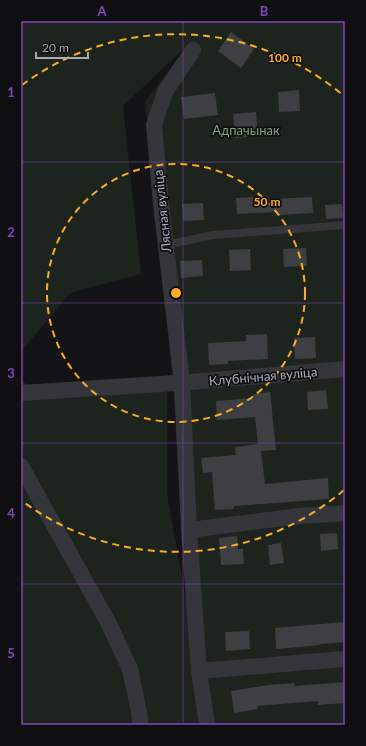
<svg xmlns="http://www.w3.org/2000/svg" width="366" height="746" viewBox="0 0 366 746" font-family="Lato,sans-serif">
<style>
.green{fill:#1c241d}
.building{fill:#3e3f43}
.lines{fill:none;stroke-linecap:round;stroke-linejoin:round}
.service{stroke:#35363b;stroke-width:8}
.minor{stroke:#35363b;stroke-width:16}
.grid{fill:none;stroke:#8345bd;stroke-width:1;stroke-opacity:0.55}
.ring{fill:none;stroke:#fdac25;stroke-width:2;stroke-dasharray:7 5}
.labels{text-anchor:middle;stroke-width:3.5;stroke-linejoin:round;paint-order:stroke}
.park-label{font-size:13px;fill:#7ba47c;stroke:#0f0f11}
.street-label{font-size:13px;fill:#a5abb7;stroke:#0f0f11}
.centre{fill:#fdac25;stroke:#0f0f11;stroke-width:2}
.ring-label{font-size:12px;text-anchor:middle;font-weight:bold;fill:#fdac25;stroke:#0f0f11;stroke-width:3.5;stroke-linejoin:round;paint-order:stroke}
.neatline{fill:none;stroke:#8345bd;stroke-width:1.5}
.grid-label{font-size:13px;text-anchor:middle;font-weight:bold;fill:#8345bd}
</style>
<rect width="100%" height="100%" fill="#141416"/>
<!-- green -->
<polygon class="green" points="21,21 345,21 345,725 21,725 21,381 46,394 167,384 167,494 186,601 173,383 145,102 187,46 123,106 141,274 70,293 21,352"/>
<!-- building -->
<g class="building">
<polygon points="231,32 254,49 241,68 218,51"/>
<polygon points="299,90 300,111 279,112 278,92"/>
<polygon points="215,93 218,115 184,119 181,97"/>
<polygon points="256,112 258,136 235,138 233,114"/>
<polygon points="255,197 255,200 312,197 313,213 279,215 279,212 237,214 236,198"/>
<polygon points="203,203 204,220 183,221 182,204"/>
<polygon points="342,204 343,218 326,219 325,205"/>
<polygon points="306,248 307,266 284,267 283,249"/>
<polygon points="250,249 251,270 230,271 229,250"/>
<polygon points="202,260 203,276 181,278 180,261"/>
<polygon points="267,334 268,359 228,361 228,364 209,365 208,343 246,341 246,335"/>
<polygon points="315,337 316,358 295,359 294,338"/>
<polygon points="326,390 328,409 308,410 307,392"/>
<polygon points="270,392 276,450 261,451 265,484 328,478 329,499 234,506 234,509 215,510 212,472 203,473 201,458 236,455 235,447 258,444 255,417 217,420 216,401 254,398 253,394"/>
<polygon points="337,533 338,549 321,551 320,534"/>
<polygon points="237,536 238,549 243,549 244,564 221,565 219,538"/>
<polygon points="281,543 284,563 270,565 268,545"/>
<polygon points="345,622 345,642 320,644 320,645 276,649 275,628"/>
<polygon points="249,631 250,649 226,651 225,632"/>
<polygon points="345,682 345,703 318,705 318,701 257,706 258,709 234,713 231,691 269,685 294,683 295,686"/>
</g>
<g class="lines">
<!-- service -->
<polyline class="service" points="166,245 213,235 345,225"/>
<!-- minor -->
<g class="minor">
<polyline points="193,50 165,92 154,125 161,204 182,382 189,530 199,671 207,725"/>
<polyline points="21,393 191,382 345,369"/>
<polyline points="21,466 108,622 130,669 140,717 140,725"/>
<polyline points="189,530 300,516 345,513"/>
<polyline points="199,671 345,659"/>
</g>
</g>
<!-- grid -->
<path class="grid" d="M183,21V725M21,162H345M21,303H345M21,443H345M21,584H345"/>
<!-- distance rings -->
<g class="ring">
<circle cx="176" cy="293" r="129"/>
<path d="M344 490A259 259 0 0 1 22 501M22 85A259 259 0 0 1 344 96"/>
</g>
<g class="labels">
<!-- park labels -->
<g class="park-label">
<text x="246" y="135">Адпачынак</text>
</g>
<!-- street labels -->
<g class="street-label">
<text transform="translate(162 211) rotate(-96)" y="5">Лясная вуліца</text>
<text transform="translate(263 376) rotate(-5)" y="5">Клубнічная вуліца</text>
</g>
</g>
<circle cx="176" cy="293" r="6" class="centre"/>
<g class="ring-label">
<text x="285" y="62">100 m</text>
<text x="267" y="206">50 m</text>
</g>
<!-- border -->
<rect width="366" height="746" fill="none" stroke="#0f0f11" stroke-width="44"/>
<!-- scale -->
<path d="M36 52v6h52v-6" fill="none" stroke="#a5abb7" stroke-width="2"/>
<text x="42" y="52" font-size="12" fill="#a5abb7" stroke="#0f0f11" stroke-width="3" paint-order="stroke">20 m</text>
<rect x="22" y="22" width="322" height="702" class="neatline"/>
<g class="grid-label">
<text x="102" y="16">A</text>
<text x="264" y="16">B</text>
<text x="11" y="97">1</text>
<text x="11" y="237">2</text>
<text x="11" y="378">3</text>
<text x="11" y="518">4</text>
<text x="11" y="658">5</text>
</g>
</svg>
